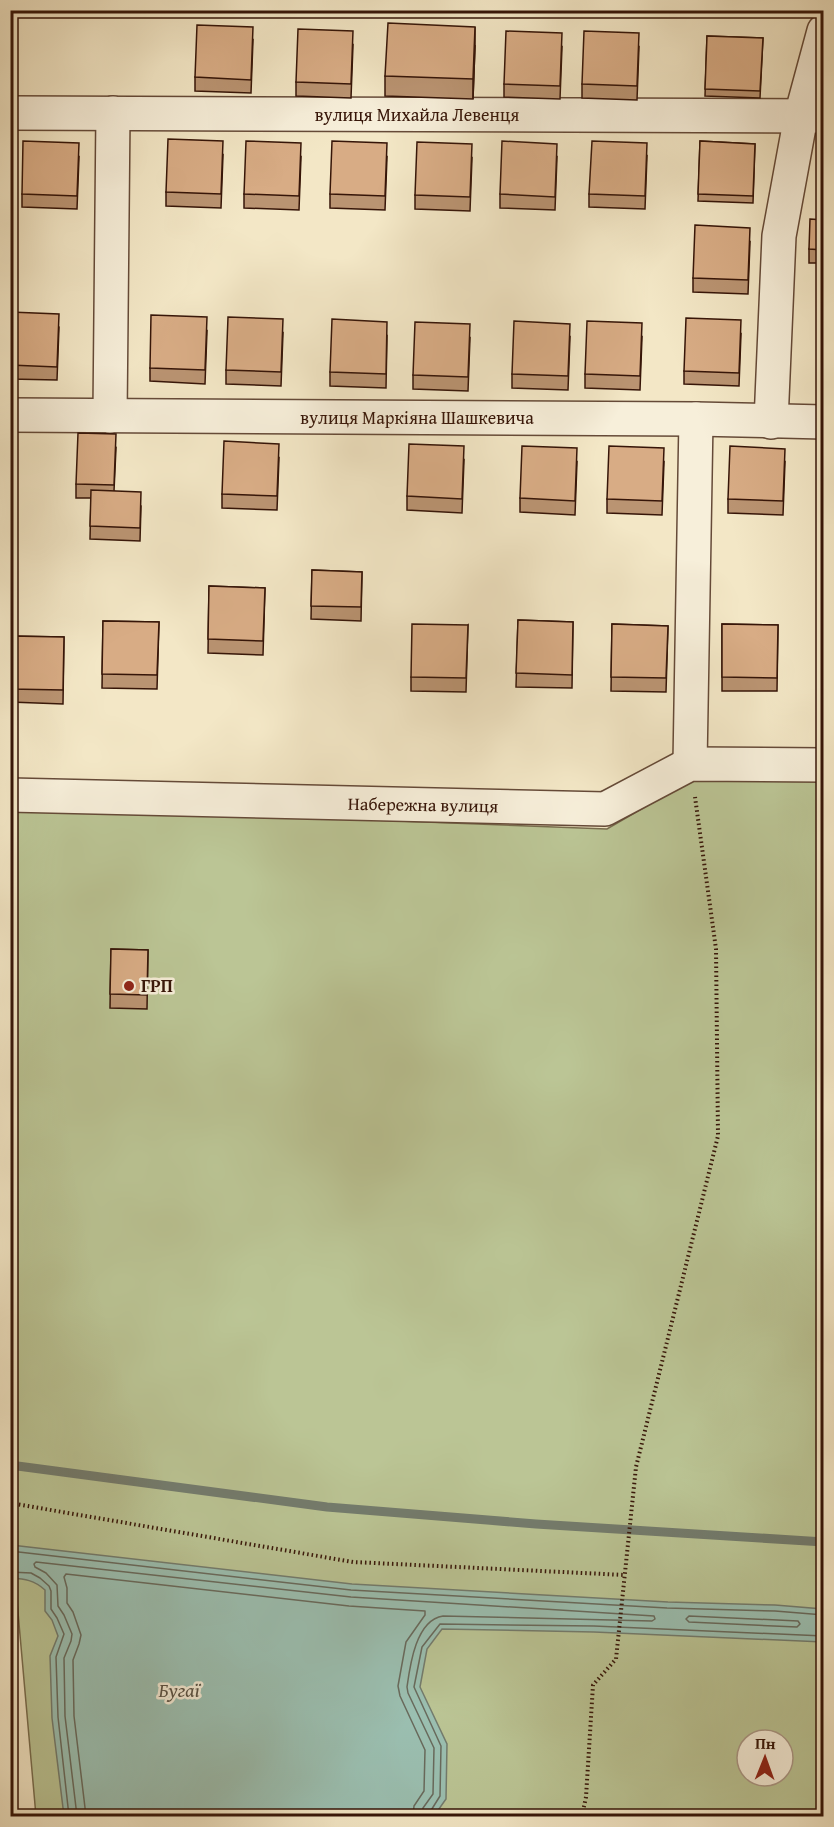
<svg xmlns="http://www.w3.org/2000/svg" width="834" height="1827" viewBox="0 0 834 1827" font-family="'Gentium Book Plus',serif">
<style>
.green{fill:#bbc595;stroke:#786d4e;stroke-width:1.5;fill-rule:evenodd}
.water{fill:#9bc0b2;stroke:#737c6e;stroke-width:1.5}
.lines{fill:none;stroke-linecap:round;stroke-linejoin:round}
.shore{stroke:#686a5d;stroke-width:1.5}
.stream{stroke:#737c6e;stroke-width:9}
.minor-casing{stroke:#654a38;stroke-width:36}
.path{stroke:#361508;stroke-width:4;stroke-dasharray:1.5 3;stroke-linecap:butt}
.minor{stroke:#f7efda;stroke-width:33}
.wall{fill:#ba9472;stroke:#361508;stroke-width:1.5}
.shaded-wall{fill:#97785d;stroke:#361508;stroke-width:1.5}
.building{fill:#d8ac85;stroke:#361508;stroke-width:1.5}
.poi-dot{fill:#8f2418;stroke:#f7efda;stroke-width:2}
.labels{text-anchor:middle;stroke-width:5;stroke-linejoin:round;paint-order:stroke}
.street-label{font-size:18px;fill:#361508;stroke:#f7efda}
.poi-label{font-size:18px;font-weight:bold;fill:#361508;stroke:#f7efda;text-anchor:start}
.water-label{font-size:20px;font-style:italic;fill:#595144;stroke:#f7efda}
</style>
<rect width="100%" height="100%" fill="#f3e7c6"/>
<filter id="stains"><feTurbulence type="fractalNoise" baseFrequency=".00333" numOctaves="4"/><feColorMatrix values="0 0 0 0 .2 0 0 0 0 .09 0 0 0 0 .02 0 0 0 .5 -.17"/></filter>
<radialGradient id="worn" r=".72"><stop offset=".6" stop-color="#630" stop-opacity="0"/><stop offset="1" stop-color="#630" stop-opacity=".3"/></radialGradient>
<!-- green -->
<path class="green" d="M693,779L823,780V1816H36L17,1601H10V806L607,829ZM747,1740H783V1776H747Z"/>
<!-- water -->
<path class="water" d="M11,1545L352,1584L668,1602L775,1605L823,1609V1642L594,1632L442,1629L427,1649L420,1687L447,1744L446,1799L434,1816H64L52,1718L50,1656L58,1636L52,1620L45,1611V1590C34,1580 25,1579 11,1578Z"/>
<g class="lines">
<!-- shore -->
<g class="shore">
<polyline points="10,1551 351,1590 667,1608 775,1611 824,1615"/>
<polyline points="10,1572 31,1573 40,1578 49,1586 51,1591 51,1609 57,1618 64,1634 56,1657 58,1717 69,1816"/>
<polygon points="689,1616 798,1621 800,1624 797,1627 689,1622 686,1619"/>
<path d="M77,1816L65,1716L64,1658L71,1641L72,1634L64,1615L58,1606L57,1585L46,1573L35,1567L34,1564L36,1562L351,1597L654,1616L655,1619L652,1621L443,1616C416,1620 410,1665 407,1687L408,1693L434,1748L433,1794L423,1808L422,1816"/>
<polyline points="86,1816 74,1716 73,1660 79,1644 81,1635 73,1612 67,1603 67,1588 64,1577 66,1574 349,1606 425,1611 425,1615 406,1642 398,1686 400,1696 425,1750 424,1791 414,1806 413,1816"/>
<polyline points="429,1816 430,1812 440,1796 441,1746 414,1687 422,1647 440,1624 594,1626 824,1636"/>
</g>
<!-- stream -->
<polyline class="stream" points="10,1465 327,1507 536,1524 824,1542"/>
<defs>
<g id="minor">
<polyline points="10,113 824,116"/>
<polyline points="10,415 696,419 824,422"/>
<polyline points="110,416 113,113"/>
<polyline points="771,422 779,236 801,116 824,31"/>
<polyline points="690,764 696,419"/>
<polyline points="10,795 605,809 690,764 824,765"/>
</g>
</defs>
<!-- minor casing -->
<use href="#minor" class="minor-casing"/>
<!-- path -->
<g class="path">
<polyline points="10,1503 353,1562 625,1575"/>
<polyline points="582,1816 586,1797 593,1685 616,1659 636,1467 718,1136 716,949 695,797"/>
</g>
<!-- minor -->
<use href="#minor" class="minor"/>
</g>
<!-- wall -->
<g class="wall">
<polygon points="707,36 763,38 760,98 705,96"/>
<polygon points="253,40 251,93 195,91 195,77"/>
<polygon points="353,45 351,98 296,96 296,82"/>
<polygon points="475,46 473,99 385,96 385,76"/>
<polygon points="562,47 560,99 504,97 504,84"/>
<polygon points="639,47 637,100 582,98 582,84"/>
<polygon points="700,141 755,144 753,203 698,201"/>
<polygon points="223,155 221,208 166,206 166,192"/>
<polygon points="647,156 645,209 589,207 589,194"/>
<polygon points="79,157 77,209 22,207 22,194"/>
<polygon points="301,157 299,210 244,208 244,194"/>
<polygon points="387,157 385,210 330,208 330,194"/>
<polygon points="557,157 555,210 500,208 500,194"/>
<polygon points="472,158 470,211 415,209 415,195"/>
<polygon points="824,220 824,263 809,263 809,249"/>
<polygon points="750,242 748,294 693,292 693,278"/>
<polygon points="10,312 59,327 57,380 10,379"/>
<polygon points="207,331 205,384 150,381 150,368"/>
<polygon points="283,333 281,386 226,384 226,370"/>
<polygon points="741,334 739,386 684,384 684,371"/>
<polygon points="387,336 386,388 330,386 330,372"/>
<polygon points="570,337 568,390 512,388 512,374"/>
<polygon points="642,337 640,390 585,388 585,374"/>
<polygon points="470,338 468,391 413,389 413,375"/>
<polygon points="116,448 114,491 141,506 140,541 90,539 91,498 76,498 76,484"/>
<polygon points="279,458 277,510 222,508 222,494"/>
<polygon points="464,460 462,513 407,510 407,496"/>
<polygon points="577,462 575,515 520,512 520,498"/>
<polygon points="664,462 662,515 607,513 607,499"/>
<polygon points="785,462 783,515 728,513 728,499"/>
<polygon points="824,464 824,517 822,517"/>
<polygon points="312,570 362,572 361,621 311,619"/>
<polygon points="209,586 265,588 263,655 208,653"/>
<polygon points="518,620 573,622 572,688 516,687"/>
<polygon points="103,621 159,622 157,689 102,688"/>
<polygon points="612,624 668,626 666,692 611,691"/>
<polygon points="722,624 778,625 777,691 722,691"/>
<polygon points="468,625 466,692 411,691 411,677"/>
<polygon points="818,628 824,628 824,694 817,694"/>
<polygon points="10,636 64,637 63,704 10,702"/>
<polygon points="111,949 148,950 147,1009 110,1008"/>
</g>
<!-- shaded-wall -->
<polygon class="shaded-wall" points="475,27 475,46 473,99 473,79"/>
<!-- building -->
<g class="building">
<polygon points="388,23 475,27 473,79 385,76"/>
<polygon points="197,25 253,27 251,80 195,77"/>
<polygon points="298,29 353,31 351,84 296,82"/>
<polygon points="506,31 562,33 560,86 504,84"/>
<polygon points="584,31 639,33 637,86 582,84"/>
<polygon points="707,36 763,38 760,91 705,89"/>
<polygon points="168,139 223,141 221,194 166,192"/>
<polygon points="23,141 79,143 77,196 22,194"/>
<polygon points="246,141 301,143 299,196 244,194"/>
<polygon points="332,141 387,143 385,196 330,194"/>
<polygon points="502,141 557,144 555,197 500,194"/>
<polygon points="592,141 647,143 645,196 589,194"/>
<polygon points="700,141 755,144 753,196 698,194"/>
<polygon points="417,142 472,144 470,197 415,195"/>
<polygon points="810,219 824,220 824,250 809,249"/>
<polygon points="695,225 750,228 748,280 693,278"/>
<polygon points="10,312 59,314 57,367 10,365"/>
<polygon points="151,315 207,317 205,370 150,368"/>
<polygon points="228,317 283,319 281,372 226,370"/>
<polygon points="686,318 741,320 739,373 684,371"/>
<polygon points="332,319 387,322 386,374 330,372"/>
<polygon points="514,321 570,324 568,376 512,374"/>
<polygon points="587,321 642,323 640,376 585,374"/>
<polygon points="415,322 470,324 468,377 413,375"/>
<polygon points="78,433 116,434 114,485 76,484"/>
<polygon points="224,441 279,444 277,496 222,494"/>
<polygon points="409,444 464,446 462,499 407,496"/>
<polygon points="522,446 577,448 575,501 520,498"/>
<polygon points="609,446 664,448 662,501 607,499"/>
<polygon points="730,446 785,449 783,501 728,499"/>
<polygon points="824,464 824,503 822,503"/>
<polygon points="91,490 141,492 140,528 90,526"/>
<polygon points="312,570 362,572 361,607 311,606"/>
<polygon points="209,586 265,588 263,641 208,639"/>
<polygon points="518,620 573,622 572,675 516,673"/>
<polygon points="103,621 159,622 157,675 102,674"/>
<polygon points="412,624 468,625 466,678 411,677"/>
<polygon points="612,624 668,626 666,678 611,677"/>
<polygon points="722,624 778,625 777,678 722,677"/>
<polygon points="818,628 824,628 824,681 817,681"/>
<polygon points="10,636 64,637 63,690 10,689"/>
<polygon points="111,949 148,950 147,995 110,994"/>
</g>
<!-- markers -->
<circle class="poi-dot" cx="129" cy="986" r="6"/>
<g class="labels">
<!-- street labels -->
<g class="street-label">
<text x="417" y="121">вулиця Михайла Левенця</text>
<text x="417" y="424">вулиця Маркіяна Шашкевича</text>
<text transform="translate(423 805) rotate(1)" y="6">Набережна вулиця</text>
</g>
<!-- poi labels -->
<g class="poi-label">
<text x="141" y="992">ГРП</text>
</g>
<!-- water labels -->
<g class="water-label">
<text x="179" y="1697">Бугаї</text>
</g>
</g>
<!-- margin -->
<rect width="834" height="1827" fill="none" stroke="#f3e7c6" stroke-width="36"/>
<rect x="12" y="12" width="810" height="1803" fill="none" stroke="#361508" stroke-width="3"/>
<rect x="18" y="18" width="798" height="1791" fill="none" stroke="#361508" stroke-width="1.5"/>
<!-- north arrow -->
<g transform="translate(765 1758) rotate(1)"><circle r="28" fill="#f7efda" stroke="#aa9886" stroke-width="1.5"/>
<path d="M0-4.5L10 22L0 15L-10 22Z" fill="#8f2418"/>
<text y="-9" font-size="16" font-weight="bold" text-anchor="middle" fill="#361508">Пн</text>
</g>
<rect width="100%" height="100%" filter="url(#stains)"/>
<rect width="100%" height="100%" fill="url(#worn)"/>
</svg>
